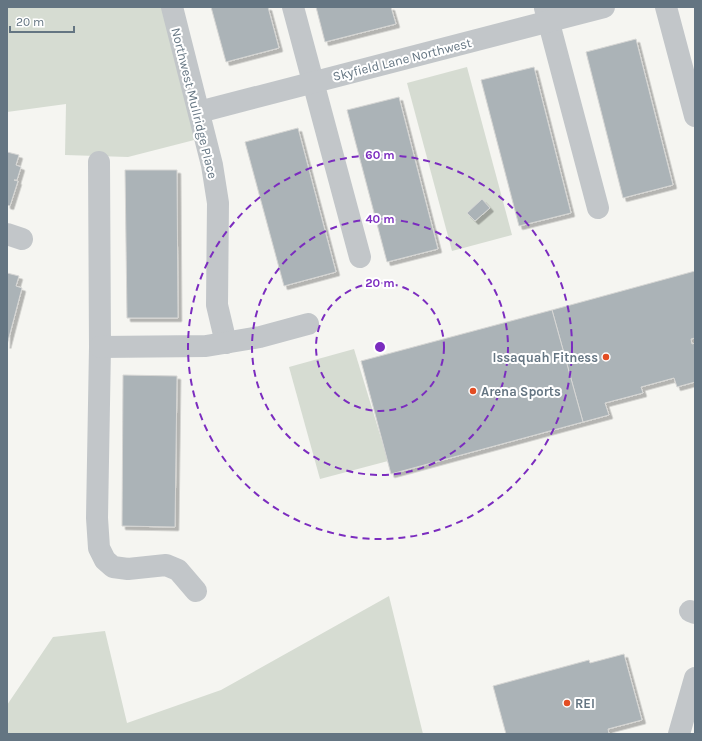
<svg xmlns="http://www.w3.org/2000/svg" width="702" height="741" viewBox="0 0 702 741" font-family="Karla,sans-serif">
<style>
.green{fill:#d6dcd2}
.building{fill:#abb3b7;stroke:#d6d6d4;filter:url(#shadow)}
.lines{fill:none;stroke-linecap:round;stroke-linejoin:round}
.minor{stroke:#c2c6c9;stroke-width:22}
.ring{fill:none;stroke:#7b2cbf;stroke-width:2;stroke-dasharray:7 5}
.poi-dot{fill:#e34d23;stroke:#fff;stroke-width:1.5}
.labels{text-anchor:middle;stroke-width:4;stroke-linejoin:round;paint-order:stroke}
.street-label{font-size:13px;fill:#647582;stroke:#fff}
.poi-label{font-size:13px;font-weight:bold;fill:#647582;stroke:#fff;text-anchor:start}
.centre{fill:#7b2cbf;stroke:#fff;stroke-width:2}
.ring-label{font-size:12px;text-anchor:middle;font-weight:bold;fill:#7b2cbf;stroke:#fff;stroke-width:4;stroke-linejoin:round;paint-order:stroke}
</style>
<defs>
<filter id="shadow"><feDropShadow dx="3.5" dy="3.5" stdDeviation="0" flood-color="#0004"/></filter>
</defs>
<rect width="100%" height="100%" fill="#f5f5f1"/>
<!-- green -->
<g class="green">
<polygon points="7,7 172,7 206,137 128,157 65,155 66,104 7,112"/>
<polygon points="467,67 512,235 452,251 407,83"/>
<polygon points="354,349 388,461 320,479 289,367"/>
<polygon points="389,596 423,734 7,734 7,705 53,637 105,631 127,723 221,690"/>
</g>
<!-- building -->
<g class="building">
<polygon points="211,7 268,7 279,48 226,62"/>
<polygon points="316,7 391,7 396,24 325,42"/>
<polygon points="636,39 673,185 623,198 586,52"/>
<polygon points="534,67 571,213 519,226 481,80"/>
<polygon points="399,97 438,249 387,262 347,110"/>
<polygon points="298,128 336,272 284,286 245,142"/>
<polygon points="7,152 19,155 16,165 21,167 17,180 14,180 18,181 10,206 7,205"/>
<polygon points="125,170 177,170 178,318 127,318"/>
<polygon points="482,199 490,208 475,221 467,213"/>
<polygon points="695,271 695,338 691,339 692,344 695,343 695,382 677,387 674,378 641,387 643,393 605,403 609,415 583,422 552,310"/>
<polygon points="7,273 19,276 16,286 22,288 7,345"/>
<polygon points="552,310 583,422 391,474 361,361"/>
<polygon points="123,375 177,376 175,527 122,526"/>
<polygon points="624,654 642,720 608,729 609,734 506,734 493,686 589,660 590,663"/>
</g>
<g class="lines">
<!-- minor -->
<g class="minor">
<polyline points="172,7 212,165 218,203 217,305 226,343"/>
<polyline points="293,7 360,257"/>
<polyline points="666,7 695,116"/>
<polyline points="545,8 598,208"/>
<polyline points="199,112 604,7"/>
<polyline points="99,162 100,347 97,518 99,548 105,560 113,567 128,569 166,565 178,570 196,591"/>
<polyline points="7,234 22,239"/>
<polyline points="100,347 206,346 260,337 308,324"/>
<polyline points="690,611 695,613"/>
<polyline points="679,734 695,678"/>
</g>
</g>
<!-- distance rings -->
<g class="ring">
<circle cx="380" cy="347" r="64"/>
<circle cx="380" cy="347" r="128"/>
<circle cx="380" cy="347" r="192"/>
</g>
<!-- markers -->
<g class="poi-dot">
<circle cx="606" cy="357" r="4"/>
<circle cx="473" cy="391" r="4"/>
<circle cx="567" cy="703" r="4"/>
</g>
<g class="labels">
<!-- street labels -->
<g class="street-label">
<text transform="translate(402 59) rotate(-14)" y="5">Skyfield Lane Northwest</text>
<text transform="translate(195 103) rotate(76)" y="5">Northwest Mullridge Place</text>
</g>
<!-- poi labels -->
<g class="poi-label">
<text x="598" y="362" text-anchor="end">Issaquah Fitness</text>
<text x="481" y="396">Arena Sports</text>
<text x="575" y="708">REI</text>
</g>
</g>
<circle cx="380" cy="347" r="6" class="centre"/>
<g class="ring-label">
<text x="380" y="159">60 m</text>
<text x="380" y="223">40 m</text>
<text x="380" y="287">20 m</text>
</g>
<!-- border -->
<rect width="702" height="741" fill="none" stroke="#647582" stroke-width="16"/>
<!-- scale -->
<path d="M10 26v6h64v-6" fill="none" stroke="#647582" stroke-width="2"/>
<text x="16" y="26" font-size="12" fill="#647582" stroke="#ffffff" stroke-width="3" paint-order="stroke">20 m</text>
</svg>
